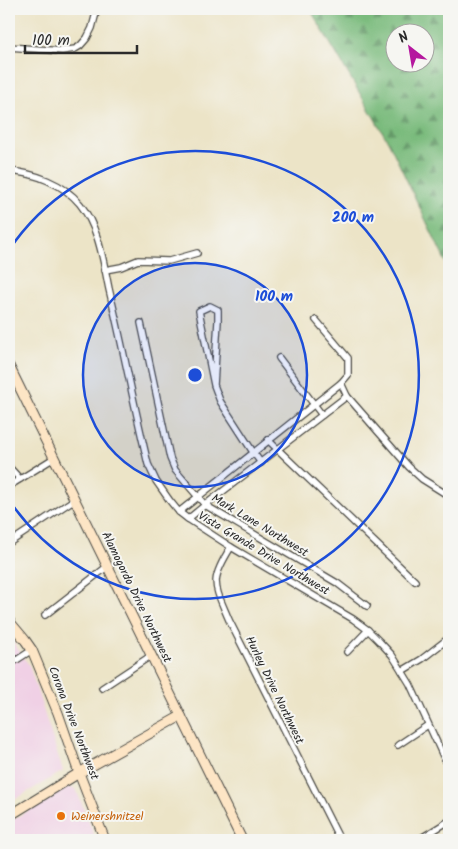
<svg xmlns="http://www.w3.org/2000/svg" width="458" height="849" viewBox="0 0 458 849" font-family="Kalam,sans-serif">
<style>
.built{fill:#f0d0e5}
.forest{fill:url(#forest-firs);stroke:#527354;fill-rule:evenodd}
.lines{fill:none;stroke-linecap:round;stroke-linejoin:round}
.street-casing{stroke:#484742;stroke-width:8}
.secondary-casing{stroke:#484742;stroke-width:11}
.street{stroke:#fff;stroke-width:5.5}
.secondary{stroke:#fde5c5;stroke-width:9}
.ring{fill:none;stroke:#1d4ed8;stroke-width:2.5}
.food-dot{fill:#e8710a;stroke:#f6f6f2;stroke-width:2}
.labels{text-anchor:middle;stroke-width:4;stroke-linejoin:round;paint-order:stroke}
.street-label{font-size:12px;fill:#2b2b2b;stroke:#f6f6f2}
.food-label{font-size:12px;fill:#c56008;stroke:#f6f6f2;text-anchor:start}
.centre{fill:#1d4ed8;stroke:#f6f6f2;stroke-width:2.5}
.ring-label{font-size:15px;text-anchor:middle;font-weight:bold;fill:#1d4ed8;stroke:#f6f6f2;stroke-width:4;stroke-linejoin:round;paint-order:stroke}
</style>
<defs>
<pattern id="forest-firs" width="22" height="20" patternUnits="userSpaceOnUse" patternTransform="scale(1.25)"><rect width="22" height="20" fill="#7abb7d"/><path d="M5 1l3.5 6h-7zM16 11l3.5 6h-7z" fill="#649867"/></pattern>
</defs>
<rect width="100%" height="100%" fill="#f6f6f2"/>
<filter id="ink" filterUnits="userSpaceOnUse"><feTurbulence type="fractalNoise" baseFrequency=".02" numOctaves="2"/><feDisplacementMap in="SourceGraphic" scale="10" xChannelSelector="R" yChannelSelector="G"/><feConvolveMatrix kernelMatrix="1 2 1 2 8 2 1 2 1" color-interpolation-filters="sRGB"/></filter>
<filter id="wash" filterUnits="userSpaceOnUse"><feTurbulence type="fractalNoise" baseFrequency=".0096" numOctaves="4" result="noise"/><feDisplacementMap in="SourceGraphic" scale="20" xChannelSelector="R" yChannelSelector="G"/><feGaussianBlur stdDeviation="1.12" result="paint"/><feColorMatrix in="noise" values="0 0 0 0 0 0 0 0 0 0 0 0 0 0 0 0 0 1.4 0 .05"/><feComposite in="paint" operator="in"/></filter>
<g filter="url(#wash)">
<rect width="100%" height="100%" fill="#ece4c7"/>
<!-- built -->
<g class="built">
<polygon points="9,636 29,665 63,771 9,803"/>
<polygon points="67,787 76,789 96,840 9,840 9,822"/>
</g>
<!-- forest -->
<path class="forest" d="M310,9H449V269L389,143ZM396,32H426V62H396Z"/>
</g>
<g filter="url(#ink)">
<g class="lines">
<defs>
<g id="street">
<polyline points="9,47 62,51 75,49 80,46 87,38 92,28 97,9"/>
<path d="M9,171C34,173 63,183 80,204C99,228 103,260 109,289C123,347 134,406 148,464L156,481L170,501L179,512L188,519L231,547L353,619L368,630L379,641L392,655L402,671L410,684L449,769"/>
<polyline points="105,270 121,267 138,260 169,261 197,253"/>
<polyline points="316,320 348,358 348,375 341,383 347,396 409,467 422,479 449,496"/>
<polyline points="141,323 170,458 175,470 205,505 337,583 367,606"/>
<polyline points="279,358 322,415"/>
<polyline points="214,385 218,321 218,310 210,306 199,311 214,385 220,401 253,452 261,463"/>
<polyline points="268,440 415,581"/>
<polyline points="9,467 20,479"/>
<polyline points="9,486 54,458"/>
<polyline points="179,512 341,383"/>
<polyline points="188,519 205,505 347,396"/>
<polyline points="9,543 75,499"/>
<path d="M231,547C209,582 214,584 229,620L340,840"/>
<polyline points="45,615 108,566"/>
<polyline points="347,652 368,630"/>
<polyline points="9,665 32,650"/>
<polyline points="402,671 422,659 449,638"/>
<polyline points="102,688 152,655"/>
<polyline points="398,745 428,725"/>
<polyline points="418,840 449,821"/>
</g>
<g id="secondary">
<polyline points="9,366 242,840"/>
<polyline points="9,621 25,640 32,650 58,713 79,773 105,840"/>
<polyline points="9,816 79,773 181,716"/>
</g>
</defs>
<!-- street casing -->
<use href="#street" class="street-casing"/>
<!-- secondary casing -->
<use href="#secondary" class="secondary-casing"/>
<!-- street -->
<use href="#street" class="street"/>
<!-- secondary -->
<use href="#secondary" class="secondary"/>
</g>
</g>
<!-- distance rings -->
<circle cx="195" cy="375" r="112" fill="#1d4ed8" fill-opacity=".12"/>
<g class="ring">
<circle cx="195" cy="375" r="112"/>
<path d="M9 250A224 224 0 1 1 9 500"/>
</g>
<!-- markers -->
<circle class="food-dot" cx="61" cy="816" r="5"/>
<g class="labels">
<!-- street labels -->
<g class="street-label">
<text transform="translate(260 525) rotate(31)" y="4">Mark Lane Northwest</text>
<text transform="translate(264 553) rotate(31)" y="4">Vista Grande Drive Northwest</text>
<text transform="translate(137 597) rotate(64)" y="4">Alamogordo Drive Northwest</text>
<text transform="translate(275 690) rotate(64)" y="4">Hurley Drive Northwest</text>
<text transform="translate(74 723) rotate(69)" y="4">Corona Drive Northwest</text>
</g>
<!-- food labels -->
<g class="food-label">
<text x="71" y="820">Weinershnitzel</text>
</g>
</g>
<circle cx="195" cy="375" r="8" class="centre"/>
<g class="ring-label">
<text x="353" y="222">200 m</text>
<text x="274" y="301">100 m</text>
</g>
<!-- margin -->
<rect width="458" height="849" fill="none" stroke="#f6f6f2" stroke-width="30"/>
<!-- north arrow -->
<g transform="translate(410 48) rotate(329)"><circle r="24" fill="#f6f6f2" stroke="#a5a5a2"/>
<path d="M0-4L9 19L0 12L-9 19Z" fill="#b5179e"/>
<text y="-8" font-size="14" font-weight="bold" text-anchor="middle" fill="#2b2b2b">N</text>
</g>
<!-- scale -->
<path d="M25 45v8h112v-8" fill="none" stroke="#2b2b2b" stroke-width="2.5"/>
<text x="32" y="45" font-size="15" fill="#2b2b2b" stroke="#f6f6f2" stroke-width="4" paint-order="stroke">100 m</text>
</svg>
